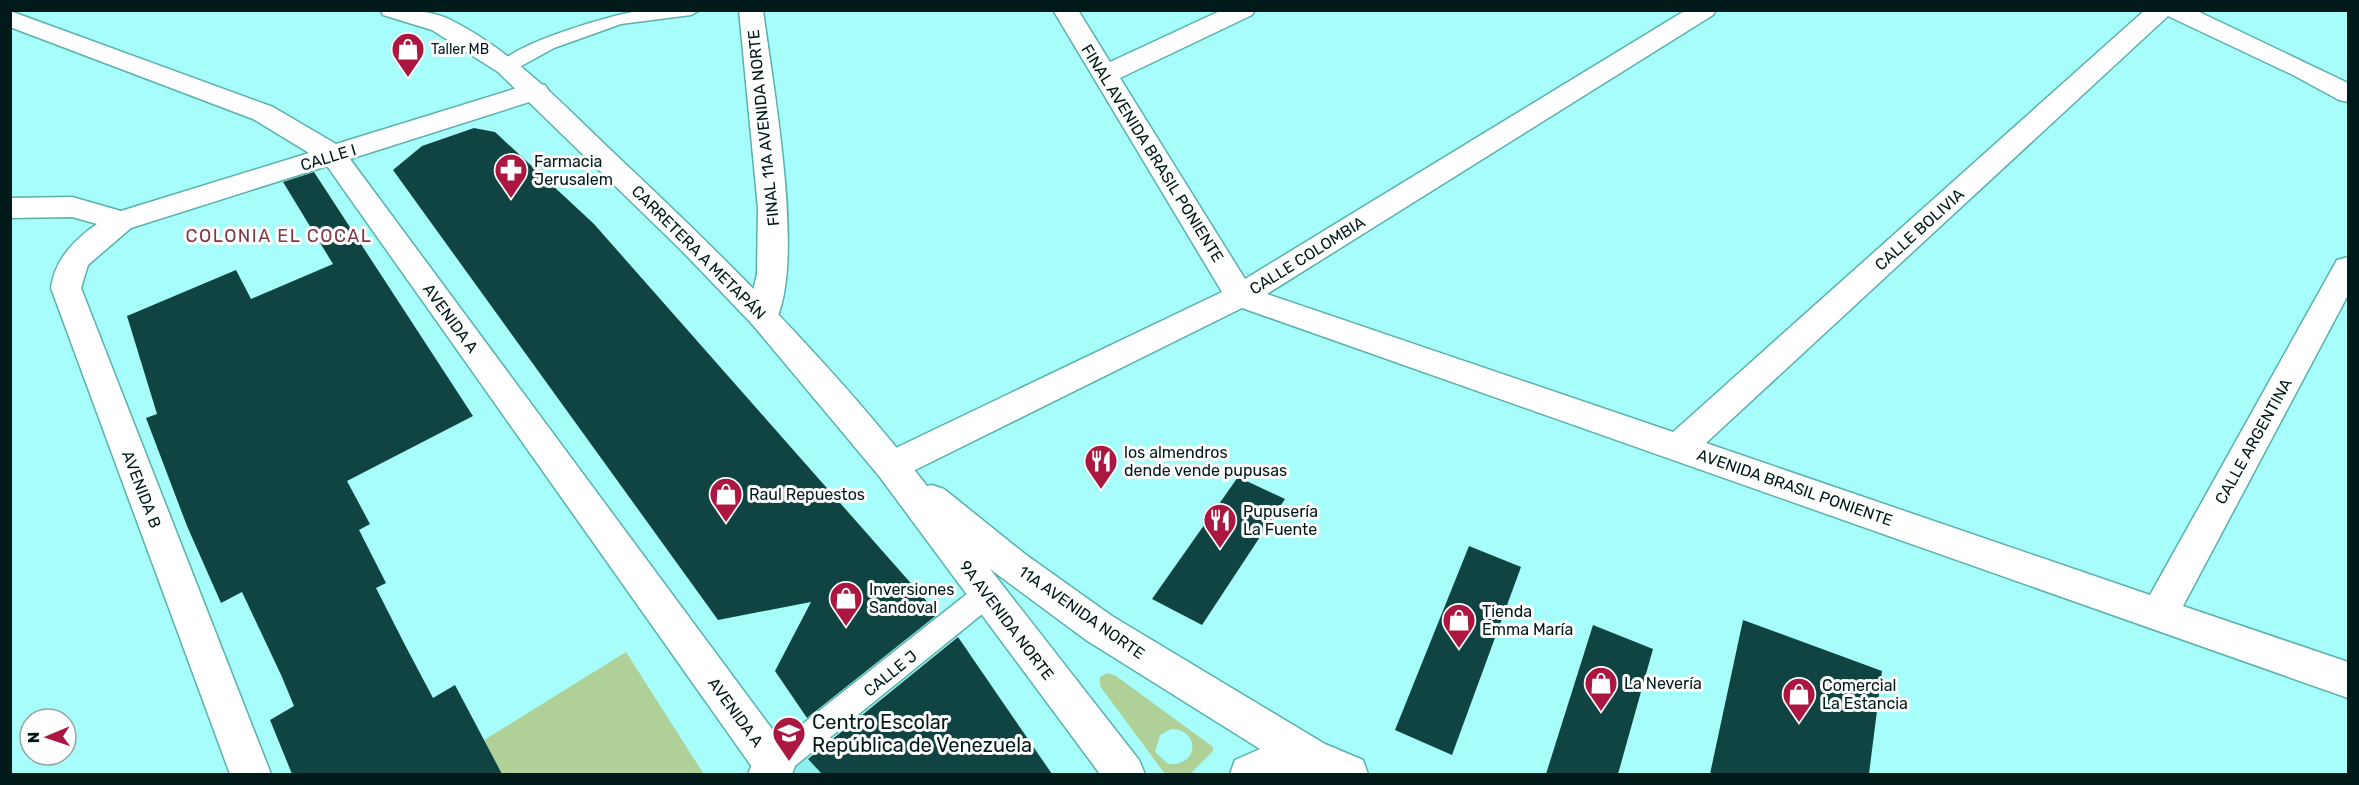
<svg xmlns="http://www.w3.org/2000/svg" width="2359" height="785" viewBox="0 0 2359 785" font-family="Rubik,sans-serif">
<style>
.built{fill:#8eefeb}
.green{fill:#afd097;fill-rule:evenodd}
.building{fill:#104443}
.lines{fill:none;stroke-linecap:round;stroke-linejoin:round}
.service-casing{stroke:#59b0ad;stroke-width:3}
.minor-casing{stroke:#59b0ad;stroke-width:3}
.primary-casing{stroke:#59b0ad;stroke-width:3}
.service{fill:#fff;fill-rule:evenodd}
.minor{fill:#fff;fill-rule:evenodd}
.primary{fill:#fff;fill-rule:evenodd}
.labels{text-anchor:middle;stroke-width:6;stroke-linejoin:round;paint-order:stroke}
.far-poi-label{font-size:14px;fill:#001919;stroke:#fff;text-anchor:start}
.street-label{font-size:16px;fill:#001919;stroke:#fff}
.poi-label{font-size:16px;fill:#001919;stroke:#fff;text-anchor:start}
.neighbourhood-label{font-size:18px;letter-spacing:1.5px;fill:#7f3742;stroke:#fff}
.near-poi-label{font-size:20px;fill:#001919;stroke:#fff;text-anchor:start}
</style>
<rect width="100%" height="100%" fill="#a6fdfa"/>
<!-- built -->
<polygon class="built" points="794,744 822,774 749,774 785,749"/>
<!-- green -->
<g class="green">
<polygon points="626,652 703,773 502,774 484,740"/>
<path d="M1108,673L1116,676L1213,747V751L1190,774H1165L1100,686V677ZM1171,729C1200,728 1200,767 1168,764L1155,752L1160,735Z"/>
</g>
<!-- building -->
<g class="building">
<polygon points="474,128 495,132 594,224 938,614 807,718 775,671 811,602 718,620 393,170 422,146"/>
<polygon points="314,172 473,416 347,481 370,524 359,530 386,583 376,588 405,645 433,698 455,685 502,774 292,774 270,720 294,706 282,677 242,592 221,603 187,526 146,418 157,414 127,316 236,270 251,299 333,264 283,182"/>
<polygon points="1238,477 1285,499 1202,625 1152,599"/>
<polygon points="1469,546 1521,567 1452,755 1395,730"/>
<polygon points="1743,620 1882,671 1869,774 1710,774"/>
<polygon points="1593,625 1653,649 1618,774 1546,774"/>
<polygon points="958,637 1052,774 822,774 808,759"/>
</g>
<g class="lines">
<defs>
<g id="service">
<path d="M643,10H700L691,15L621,24L554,48L514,70L507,72L498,66C513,43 614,14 643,10Z"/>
<polygon points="987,582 997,586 1001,594 997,602 785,774 748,774 752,764 977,586"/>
</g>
<g id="minor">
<path d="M739,10H763C772,81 807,266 774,324L763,327L752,324L747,316L757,274L758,208Z"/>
<polygon points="1053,10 1078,10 1110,62 1222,10 1255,10 1252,15 1120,78 1245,279 1686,10 1716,10 1713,15 1267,294 1673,432 2145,10 2195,10 2348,83 2348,102 2339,100 2293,75 2168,16 1706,443 2150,595 2337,260 2348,257 2348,295 2183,606 2348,662 2348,698 1242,308 903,476 891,480 879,476 874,466 879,456 1222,292"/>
<path d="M10,11L273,107L336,144L527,85L536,83L545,85L549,91L545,97L350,159L789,752L795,766L792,774H757L327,166L131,228L88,265L81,288L271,774H230L51,288C55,259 74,240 97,224L72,217L10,218V198L72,197L121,211L309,153L253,119L10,27Z"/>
</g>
<path id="primary" d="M380,10C404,10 429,9 451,20C516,53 564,106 616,155C727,259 834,366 927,486L932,485L944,489L1025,554L1112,616L1325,744L1363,760L1368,774H1230L1235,760L1260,749L1086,640L990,569L1139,760L1145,774H1100L879,476L752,324L682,251L498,72L432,30L383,15Z"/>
</defs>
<!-- service casing -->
<use href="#service" class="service-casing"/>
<!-- minor casing -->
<use href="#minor" class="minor-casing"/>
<!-- primary casing -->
<use href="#primary" class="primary-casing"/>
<!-- service -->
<use href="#service" class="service"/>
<!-- minor -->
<use href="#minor" class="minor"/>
<!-- primary -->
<use href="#primary" class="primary"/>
</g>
<!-- icons -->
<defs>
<symbol id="shop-pin" viewBox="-11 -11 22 30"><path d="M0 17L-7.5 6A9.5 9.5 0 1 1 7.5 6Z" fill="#ac1741" stroke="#fff"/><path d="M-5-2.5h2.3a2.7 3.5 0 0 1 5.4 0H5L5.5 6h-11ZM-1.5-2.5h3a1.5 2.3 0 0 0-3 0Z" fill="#fff"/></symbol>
<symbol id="pharmacy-pin" viewBox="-11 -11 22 30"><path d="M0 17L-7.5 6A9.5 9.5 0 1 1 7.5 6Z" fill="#ac1741" stroke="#fff"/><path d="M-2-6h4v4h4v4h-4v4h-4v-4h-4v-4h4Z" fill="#fff"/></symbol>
<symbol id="restaurant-pin" viewBox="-11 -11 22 30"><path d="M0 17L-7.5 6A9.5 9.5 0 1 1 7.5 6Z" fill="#ac1741" stroke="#fff"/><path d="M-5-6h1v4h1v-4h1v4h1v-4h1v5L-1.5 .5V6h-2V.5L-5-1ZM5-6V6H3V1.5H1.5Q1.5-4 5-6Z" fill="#fff"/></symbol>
<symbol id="school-pin" viewBox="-11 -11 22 30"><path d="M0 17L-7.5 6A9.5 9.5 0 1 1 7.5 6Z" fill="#ac1741" stroke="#fff"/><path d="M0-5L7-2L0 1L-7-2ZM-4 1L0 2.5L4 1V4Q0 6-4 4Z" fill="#fff"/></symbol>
</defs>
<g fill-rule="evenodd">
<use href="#shop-pin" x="389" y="30" width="38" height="52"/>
<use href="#pharmacy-pin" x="492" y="151" width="38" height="52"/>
<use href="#restaurant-pin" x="1082" y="442" width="38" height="52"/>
<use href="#shop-pin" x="707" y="475" width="38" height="52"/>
<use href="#restaurant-pin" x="1201" y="501" width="38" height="52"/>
<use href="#shop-pin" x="827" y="579" width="38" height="52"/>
<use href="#shop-pin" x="1440" y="601" width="38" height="52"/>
<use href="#shop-pin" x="1582" y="664" width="38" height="52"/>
<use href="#shop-pin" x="1780" y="675" width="38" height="52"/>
<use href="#school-pin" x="770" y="714" width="38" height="52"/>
</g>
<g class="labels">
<!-- far-poi labels -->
<g class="far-poi-label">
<text x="431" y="54">Taller MB</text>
</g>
<!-- street labels -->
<g class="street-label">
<text transform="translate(763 128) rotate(-96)" y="6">FINAL 11A AVENIDA NORTE</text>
<text transform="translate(1153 153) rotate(58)" y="6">FINAL AVENIDA BRASIL PONIENTE</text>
<text transform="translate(328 157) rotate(-17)" y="6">CALLE I</text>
<text transform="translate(1919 229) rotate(-42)" y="6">CALLE BOLIVIA</text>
<text transform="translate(699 252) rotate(45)" y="6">CARRETERA A METAPÁN</text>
<text transform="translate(1307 255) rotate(-32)" y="6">CALLE COLOMBIA</text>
<text transform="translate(451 318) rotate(54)" y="6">AVENIDA A</text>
<text transform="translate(2253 441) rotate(-61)" y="6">CALLE ARGENTINA</text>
<text transform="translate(1795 487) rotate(19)" y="6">AVENIDA BRASIL PONIENTE</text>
<text transform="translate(142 489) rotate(69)" y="6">AVENIDA B</text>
<text transform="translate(1082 612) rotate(35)" y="6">11A AVENIDA NORTE</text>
<text transform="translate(1007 620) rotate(53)" y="6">9A AVENIDA NORTE</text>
<text transform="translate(890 673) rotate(-39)" y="6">CALLE J</text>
<text transform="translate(736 712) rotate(54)" y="6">AVENIDA A</text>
</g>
<!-- poi labels -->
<g class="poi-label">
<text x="534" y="167">Farmacia<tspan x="534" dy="18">Jerusalem</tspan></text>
<text x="1124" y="458">los almendros<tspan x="1124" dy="18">dende vende pupusas</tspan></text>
<text x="749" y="500">Raul Repuestos</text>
<text x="1243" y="517">Pupusería<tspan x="1243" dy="18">La Fuente</tspan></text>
<text x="869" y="595">Inversiones<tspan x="869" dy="18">Sandoval</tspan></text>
<text x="1482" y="617">Tienda<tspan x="1482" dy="18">Emma María</tspan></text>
<text x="1624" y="689">La Nevería</text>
<text x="1822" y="691">Comercial<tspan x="1822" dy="18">La Estancia</tspan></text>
</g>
<!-- neighbourhood labels -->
<g class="neighbourhood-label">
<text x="279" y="242">COLONIA EL COCAL</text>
</g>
<!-- near-poi labels -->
<g class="near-poi-label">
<text x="812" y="729">Centro Escolar<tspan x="812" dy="23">República de Venezuela</tspan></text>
</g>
</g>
<!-- border -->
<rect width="2359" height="785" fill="none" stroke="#001919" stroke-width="24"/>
<!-- north arrow -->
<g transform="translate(48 737) rotate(268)"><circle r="28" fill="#ffffff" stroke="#99a3a3" stroke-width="1.5"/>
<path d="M0-4.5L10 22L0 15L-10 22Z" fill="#ac1741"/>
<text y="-9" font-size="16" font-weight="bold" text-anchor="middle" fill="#001919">N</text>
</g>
</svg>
